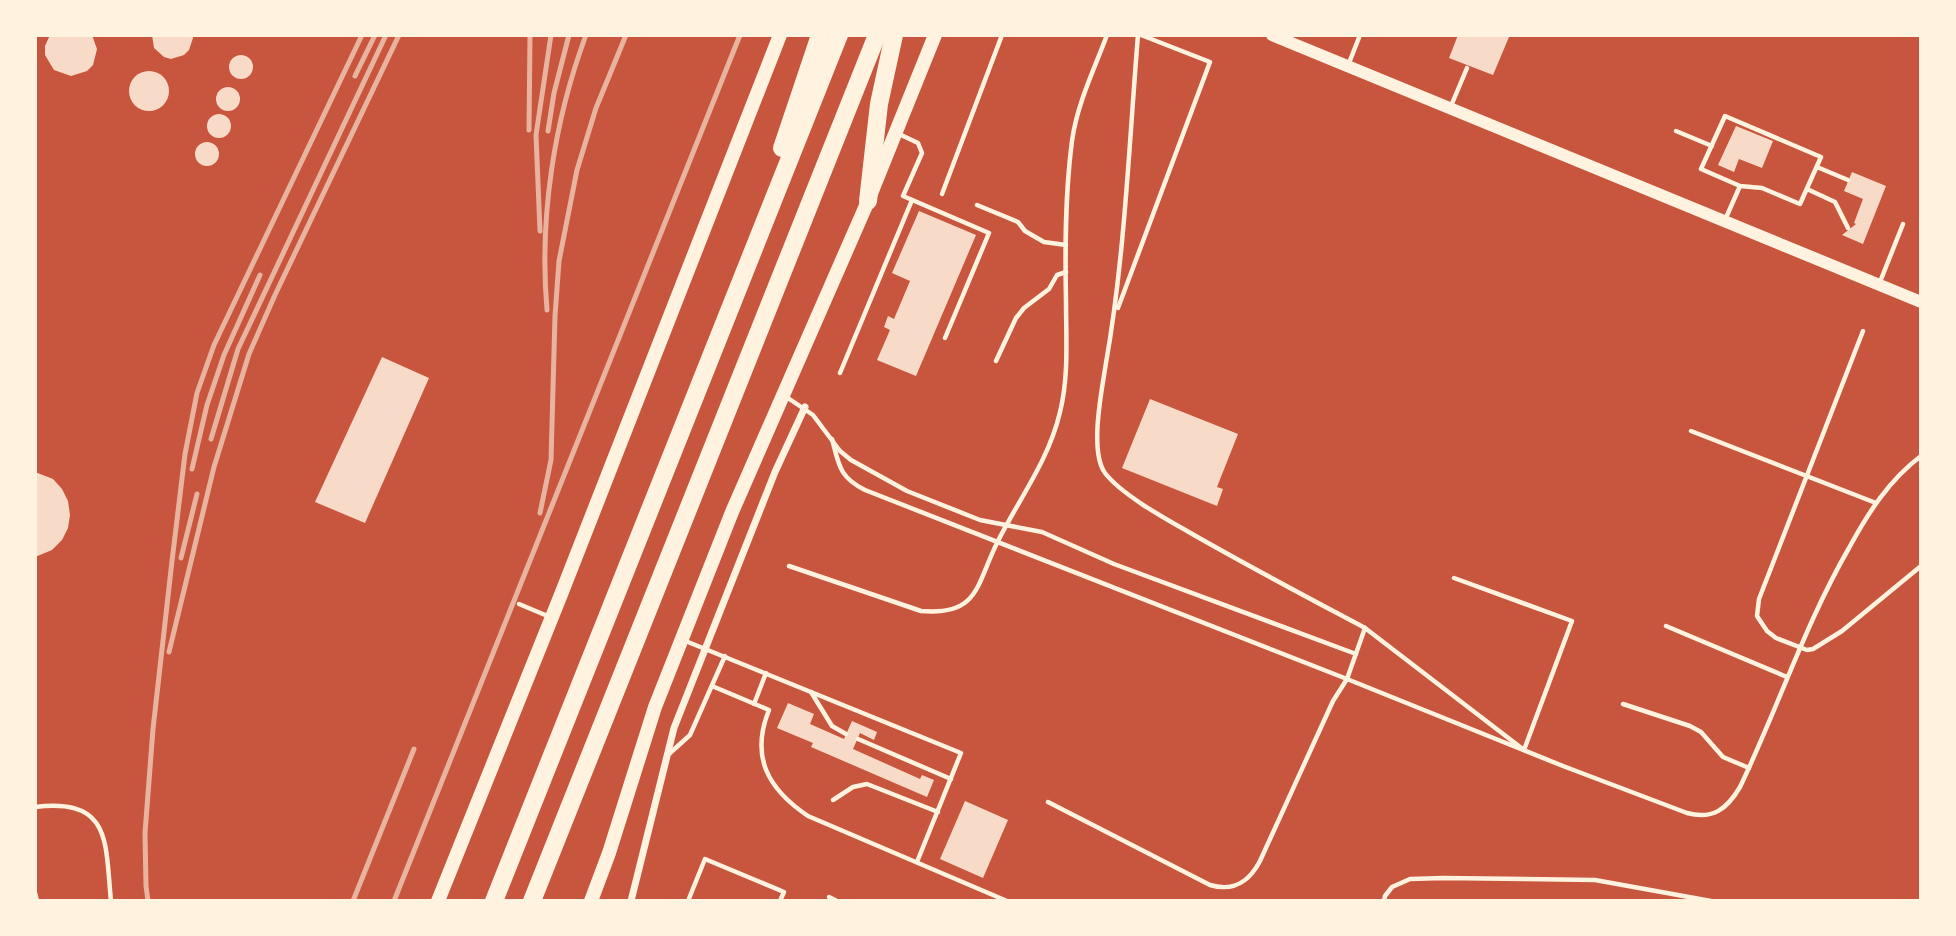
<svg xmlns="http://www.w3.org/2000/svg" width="1956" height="936" viewBox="0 0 1956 936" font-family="Arial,sans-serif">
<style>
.building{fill:#f7dbc8}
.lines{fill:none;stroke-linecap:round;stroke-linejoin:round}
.service{stroke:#fff3e0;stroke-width:4.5}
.minor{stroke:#fff3e0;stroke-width:7}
.tertiary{stroke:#fff3e0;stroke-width:12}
.secondary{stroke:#fff3e0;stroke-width:14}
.motorway{stroke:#fff3e0;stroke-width:18}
.rail{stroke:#e9b49f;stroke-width:5}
</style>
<rect width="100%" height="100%" fill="#c8553d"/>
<!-- building -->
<g class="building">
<polygon points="50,35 92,35 97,49 93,65 87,71 71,76 54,70 45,55 45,46"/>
<polygon points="152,35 192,35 193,38 189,50 184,55 171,59 164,57 154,48"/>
<polygon points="1458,35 1503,35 1509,37 1493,75 1449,58"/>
<circle cx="241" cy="67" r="12"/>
<circle cx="149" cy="91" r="20"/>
<circle cx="228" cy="99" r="12"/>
<circle cx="219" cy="126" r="12"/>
<polygon points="1736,126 1773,141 1762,168 1739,159 1734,172 1718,165"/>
<circle cx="207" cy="154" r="12"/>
<polygon points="1852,172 1886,186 1863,244 1842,235 1856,224 1854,223 1863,199 1844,191"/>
<polygon points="919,211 976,235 916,376 877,360 890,330 884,327 888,316 894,319 910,281 892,273"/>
<polygon points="382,357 429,378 365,523 315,502"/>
<polygon points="1150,399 1238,434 1217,487 1223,489 1217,506 1122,468"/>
<polygon points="35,472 53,479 62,489 68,501 70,515 68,528 62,540 52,550 35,557"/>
<polygon points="788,703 814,714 810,724 844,739 852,721 877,732 874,740 860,733 853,749 920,779 922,775 934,780 927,797 811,747 813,743 777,728"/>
<polygon points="965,801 1008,820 983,878 940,859"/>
</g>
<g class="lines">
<!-- service -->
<g class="service">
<polyline points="1349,63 1360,35"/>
<polyline points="1451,106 1467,68"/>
<polygon points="1725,116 1821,157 1800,204 1762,188 1740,186 1701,169"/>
<polyline points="1676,131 1712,146"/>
<polyline points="899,134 918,143 922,153 903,196 989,233 945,338"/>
<polyline points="1817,167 1848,180"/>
<polyline points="1807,189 1835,202 1848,228"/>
<polyline points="942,194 1002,35"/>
<polyline points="977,205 1018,222 1025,231 1044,242 1066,245"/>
<polyline points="1725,220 1740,186"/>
<polyline points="1880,282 1903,224"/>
<polyline points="1118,308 1210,62 1141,35"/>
<polyline points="1863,331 1759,599 1757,616 1767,631 1776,638 1807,650 1813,649 1842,631 1921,566"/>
<polyline points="996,361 1016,318 1024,308 1049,289 1057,275 1066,272"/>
<polyline points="840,373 912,200"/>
<polyline points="785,396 813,415 840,451 851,460 907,491 980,520 1042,532 1114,564 1356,654"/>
<polyline points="1691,431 1876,503"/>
<path d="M832,439C839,465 839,477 865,490L1347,679L1365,628C1305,596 1246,565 1187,531C1164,518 1121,494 1105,473C1089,451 1102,389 1106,363C1125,255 1129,144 1138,35"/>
<path d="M789,566L921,611C980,616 976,584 998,541C1019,499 1049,460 1060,412C1069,376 1066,337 1066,301C1065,248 1065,194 1072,141C1077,104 1094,70 1107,35"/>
<polyline points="519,604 550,617"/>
<polyline points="1666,626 1787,677"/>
<polyline points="1365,628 1524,750 1572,621 1454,578"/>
<polyline points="683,640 961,753 917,862"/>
<path d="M712,686L769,710C750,757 768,789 808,816L1007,901"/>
<polyline points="811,692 832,726 846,734"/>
<polyline points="754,704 766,673"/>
<polyline points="1623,704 1690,726 1701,732 1723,757 1749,768"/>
<polyline points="858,739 951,779"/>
<polyline points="669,754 690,735 725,656"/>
<polyline points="833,800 853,787 867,784 938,812"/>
<path d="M1048,802L1210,885C1234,892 1249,882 1260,861L1333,701L1347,679L1563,766L1687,813C1713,820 1727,809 1740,787C1778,708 1805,624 1849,548C1868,513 1889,480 1921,456"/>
<path d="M35,807C112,798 105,842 111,901"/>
<polyline points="35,893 37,901"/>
<polyline points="829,897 837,901"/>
<polyline points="688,901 705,859 784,892 780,901"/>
<polyline points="1384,901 1385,896 1392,887 1410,879 1443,878 1595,880 1711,901"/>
</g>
<!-- minor -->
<polyline class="minor" points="631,901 674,728 775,472 805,407"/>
<!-- tertiary -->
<polyline class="tertiary" points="1272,35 1921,302"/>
<!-- secondary -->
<g class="secondary">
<polyline points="438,901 562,592 780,35"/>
<polyline points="591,901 609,853 655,707 732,512 868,201 935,35"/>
</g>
<!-- motorway -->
<g class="motorway">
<polyline points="782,148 820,35"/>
<polyline points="868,201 879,104 894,35"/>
<polyline points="494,901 839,35"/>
<polyline points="532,901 877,35"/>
</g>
<!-- rail -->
<g class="rail">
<polyline points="355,76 375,35"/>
<polyline points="529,130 530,35"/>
<polyline points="548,131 554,93 569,35"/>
<polyline points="540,231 536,135 551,35"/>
<path d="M547,310C539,218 554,121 586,35"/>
<polyline points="211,439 238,349 386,35"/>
<polyline points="192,469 207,405 224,355 260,275"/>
<polyline points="540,513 551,460 555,316 559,261 577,170 596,108 626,35"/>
<polyline points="181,558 197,494"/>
<polyline points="169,652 214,467 249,354 275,295 399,35"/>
<polyline points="148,901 146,886 145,833 153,729 172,561 185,454 197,393 214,345 362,35"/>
<polyline points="353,901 414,749"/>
<polyline points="394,901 740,35"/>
</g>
</g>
<!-- border -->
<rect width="1956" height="936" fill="none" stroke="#fff3e0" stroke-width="74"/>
</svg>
